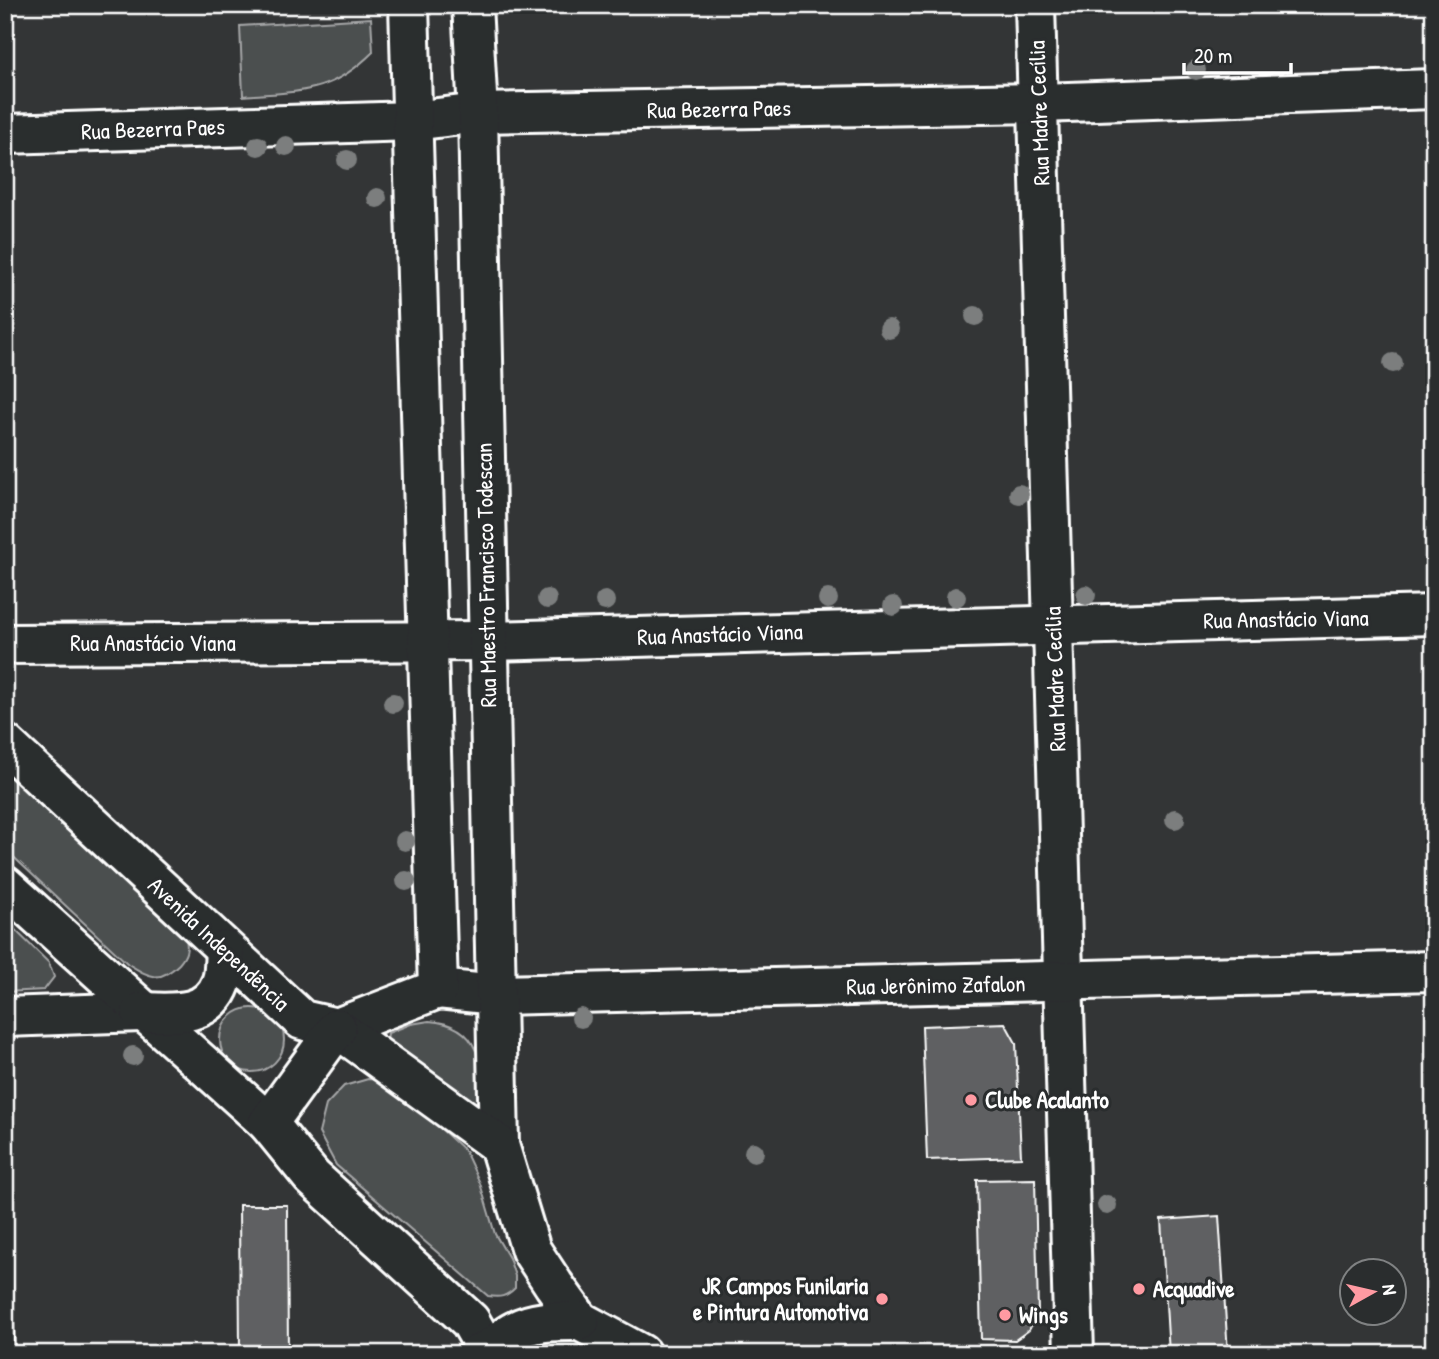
<svg xmlns="http://www.w3.org/2000/svg" width="1439" height="1359" viewBox="0 0 1439 1359" font-family="'Patrick Hand',sans-serif">
<style>
.green{fill:#4c4f50;stroke:#a6a7a8;stroke-width:2}
.building{fill:#5f6162;stroke:#fff;stroke-width:2}
.lines{fill:none;stroke-linecap:round;stroke-linejoin:round}
.minor-casing{stroke:#fff;stroke-width:44}
.tertiary-casing{stroke:#fff;stroke-width:44}
.secondary-casing{stroke:#fff;stroke-width:44}
.minor{stroke:#2a2d2e;stroke-width:38}
.tertiary{stroke:#2a2d2e;stroke-width:38}
.secondary{stroke:#2a2d2e;stroke-width:38}
.tree{fill:#7c7e7e}
.poi-dot{fill:#ff9aa2;stroke:#2a2d2e;stroke-width:2.5}
.labels{text-anchor:middle;stroke-width:6;stroke-linejoin:round;paint-order:stroke}
.street-label{font-size:23px;fill:#fff;stroke:#2a2d2e}
.poi-label{font-size:23px;font-weight:bold;fill:#fff;stroke:#2a2d2e;text-anchor:start}
</style>
<rect width="100%" height="100%" fill="#333536"/>
<filter id="ink" filterUnits="userSpaceOnUse"><feTurbulence type="fractalNoise" baseFrequency=".0143" numOctaves="2"/><feDisplacementMap in="SourceGraphic" scale="14" xChannelSelector="R" yChannelSelector="G"/><feConvolveMatrix kernelMatrix="1 2 1 2 8 2 1 2 1" color-interpolation-filters="sRGB"/></filter>
<g filter="url(#ink)">
<!-- green -->
<g class="green">
<path d="M371,18L373,52C330,95 299,91 243,96L240,26Z"/>
<path d="M5,763L186,938C188,949 187,955 179,964C159,984 150,977 128,964L5,849Z"/>
<polygon points="5,920 49,963 54,977 44,990 5,992"/>
<circle cx="252" cy="1040" r="32"/>
<path d="M429,1021C483,1025 482,1065 480,1108L475,1110L387,1040L388,1033L411,1024Z"/>
<path d="M368,1079L389,1081L465,1151L480,1183L495,1234L509,1258L515,1276V1288C506,1297 500,1298 488,1296L336,1165L319,1133L326,1105L344,1086Z"/>
<path d="M572,1338L604,1354H519C535,1339 551,1339 572,1338Z"/>
</g>
<!-- building -->
<g class="building">
<polygon points="1005,1023 1016,1043 1021,1157 927,1160 922,1026"/>
<polygon points="1035,1179 1038,1313 1029,1330 1015,1340 981,1339 977,1180"/>
<polygon points="239,1205 287,1205 288,1354 240,1354"/>
<polygon points="1219,1216 1228,1353 1169,1354 1161,1220"/>
<polygon points="5,1231 10,1231 15,1354 5,1354"/>
</g>
<g class="lines">
<defs>
<g id="minor">
<polyline points="1035,5 1074,1354"/>
<polyline points="5,134 413,121 478,113 1040,103 1434,89"/>
<polyline points="5,644 487,641 1434,615"/>
<polyline points="438,989 496,995 1434,971"/>
<polyline points="5,1017 141,1012"/>
</g>
<g id="tertiary">
<polyline points="5,744 302,1020 337,1028"/>
<polyline points="5,886 268,1123"/>
<path d="M141,1012C171,1013 208,1018 221,983C225,974 224,960 225,950"/>
</g>
<g id="secondary">
<polyline points="472,5 478,113 499,1145"/>
<polyline points="337,1028 438,989 409,5"/>
<polyline points="337,1028 499,1145 531,1250 554,1285 580,1321 641,1354"/>
<polyline points="337,1028 268,1123 312,1177 470,1321 489,1354"/>
<path d="M478,1354C493,1349 501,1338 515,1331C535,1320 558,1321 580,1321"/>
</g>
</defs>
<!-- minor casing -->
<use href="#minor" class="minor-casing"/>
<!-- tertiary casing -->
<use href="#tertiary" class="tertiary-casing"/>
<!-- secondary casing -->
<use href="#secondary" class="secondary-casing"/>
<!-- minor -->
<use href="#minor" class="minor"/>
<!-- tertiary -->
<use href="#tertiary" class="tertiary"/>
<!-- secondary -->
<use href="#secondary" class="secondary"/>
</g>
<!-- trees -->
<g class="tree">
<circle cx="1196" cy="70" r="10"/>
<circle cx="258" cy="146" r="10"/>
<circle cx="286" cy="146" r="10"/>
<circle cx="347" cy="160" r="10"/>
<circle cx="377" cy="198" r="10"/>
<circle cx="975" cy="316" r="10"/>
<circle cx="889" cy="329" r="10"/>
<circle cx="1393" cy="363" r="10"/>
<circle cx="1019" cy="494" r="10"/>
<circle cx="1086" cy="595" r="10"/>
<circle cx="956" cy="597" r="10"/>
<circle cx="547" cy="599" r="10"/>
<circle cx="828" cy="599" r="10"/>
<circle cx="605" cy="601" r="10"/>
<circle cx="893" cy="606" r="10"/>
<circle cx="393" cy="703" r="10"/>
<circle cx="1175" cy="819" r="10"/>
<circle cx="405" cy="841" r="10"/>
<circle cx="406" cy="881" r="10"/>
<circle cx="581" cy="1018" r="10"/>
<circle cx="133" cy="1056" r="10"/>
<circle cx="754" cy="1152" r="10"/>
<circle cx="1107" cy="1205" r="10"/>
</g>
</g>
<!-- markers -->
<g class="poi-dot">
<circle cx="971" cy="1100" r="7"/>
<circle cx="1139" cy="1289" r="7"/>
<circle cx="882" cy="1299" r="7"/>
<circle cx="1005" cy="1315" r="7"/>
</g>
<g class="labels">
<!-- street labels -->
<g class="street-label">
<text transform="translate(719 109) rotate(-1)" y="8">Rua Bezerra Paes</text>
<text transform="translate(1039 113) rotate(-92)" y="8">Rua Madre Cecília</text>
<text transform="translate(153 129) rotate(-2)" y="8">Rua Bezerra Paes</text>
<text transform="translate(486 575) rotate(-91)" y="8">Rua Maestro Francisco Todescan</text>
<text transform="translate(1286 619) rotate(-1)" y="8">Rua Anastácio Viana</text>
<text transform="translate(720 634) rotate(-2)" y="8">Rua Anastácio Viana</text>
<text x="153" y="651">Rua Anastácio Viana</text>
<text transform="translate(1055 679) rotate(-92)" y="8">Rua Madre Cecília</text>
<text transform="translate(219 944) rotate(43)" y="8">Avenida Independência</text>
<text transform="translate(936 985) rotate(-1)" y="8">Rua Jerônimo Zafalon</text>
</g>
<!-- poi labels -->
<g class="poi-label">
<text x="985" y="1108">Clube Acalanto</text>
<text x="868" y="1294" text-anchor="end">JR Campos Funilaria<tspan x="868" dy="26">e Pintura Automotiva</tspan></text>
<text x="1153" y="1297">Acquadive</text>
<text x="1019" y="1323">Wings</text>
</g>
</g>
<!-- margin -->
<rect width="1439" height="1359" fill="none" stroke="#2a2d2e" stroke-width="28"/>
<rect x="14" y="14" width="1411" height="1331" fill="none" stroke="#fff" stroke-width="2.5" filter="url(#ink)"/>
<!-- north arrow -->
<g transform="translate(1373 1292) rotate(82)"><circle r="33" fill="#2a2d2e" stroke="#7f8182" stroke-width="2"/>
<path d="M0-5L12 26L0 18L-12 26Z" fill="#ff9aa2"/>
<text y="-10" font-size="19" font-weight="bold" text-anchor="middle" fill="#ffffff">N</text>
</g>
<!-- scale -->
<path d="M1184 63v10h107v-10" fill="none" stroke="#ffffff" stroke-width="3.5"/>
<text x="1194" y="63" font-size="21" fill="#ffffff" stroke="#2a2d2e" stroke-width="5" paint-order="stroke">20 m</text>
</svg>
